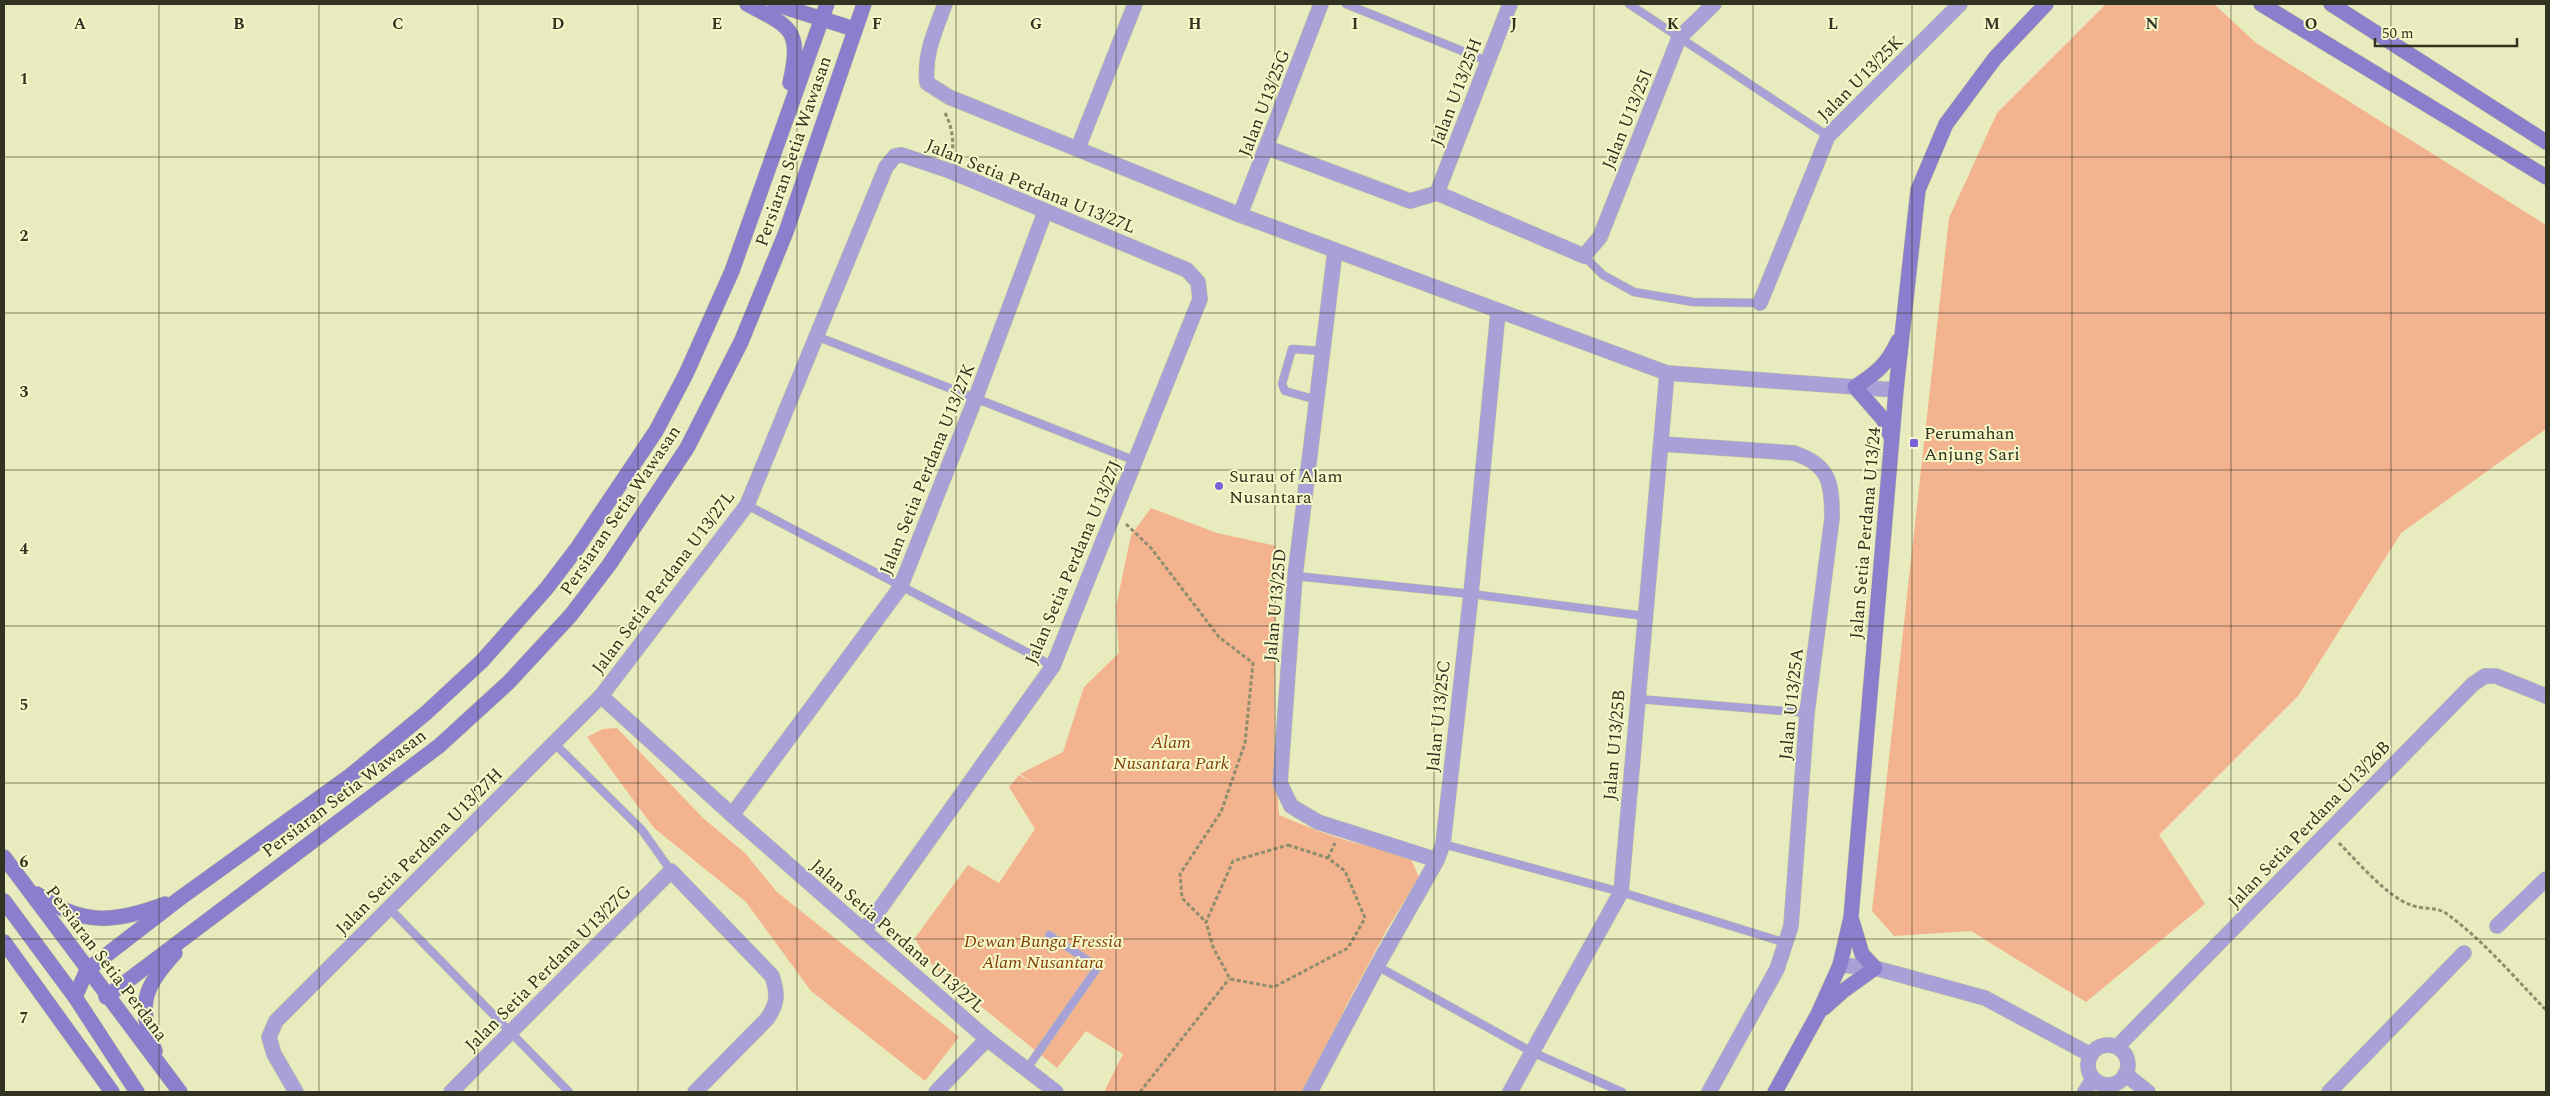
<svg xmlns="http://www.w3.org/2000/svg" width="2550" height="1096" viewBox="0 0 2550 1096" font-family="Spectral,serif">
<style>
.green{fill:#f3b38e}
.lines{fill:none;stroke-linecap:round;stroke-linejoin:round}
.lane-casing{stroke:#c3c69e;stroke-width:9}
.street-casing{stroke:#c3c69e;stroke-width:16}
.secondary-casing{stroke:#c3c69e;stroke-width:16}
.path{stroke:#8c8e6e;stroke-width:3;stroke-dasharray:4 2.5;stroke-linecap:butt}
.lane{stroke:#a8a1d7;stroke-width:8}
.street{stroke:#a8a1d7;stroke-width:15}
.secondary{stroke:#8b7ecc;stroke-width:15}
.grid{fill:none;stroke:#313220;stroke-width:1;stroke-opacity:0.55}
.poi-dot{fill:#7d60db;stroke:#f5f9ca;stroke-width:2}
.labels{text-anchor:middle;stroke-width:4;stroke-linejoin:round;paint-order:stroke}
.street-label{font-size:18px;fill:#313220;stroke:#f5f9ca}
.poi-label{font-size:18px;fill:#313220;stroke:#f5f9ca;text-anchor:start}
.park-label{font-size:18px;font-style:italic;fill:#843e08;stroke:#f5f9ca}
.grid-label{font-size:16px;text-anchor:middle;font-weight:bold;fill:#313220;stroke:#f5f9ca;stroke-width:4;stroke-linejoin:round;paint-order:stroke}
</style>
<rect width="100%" height="100%" fill="#e8ebbd"/>
<!-- green -->
<g class="green">
<polygon points="2106,4 2214,4 2256,43 2546,225 2546,429 2401,533 2298,696 2159,835 2205,904 2086,1002 1971,931 1894,936 1872,911 1949,218 1997,113"/>
<path d="M1151,508L1217,533L1276,546L1274,749L1279,815C1320,832 1363,850 1407,850L1419,877L1387,929L1345,1008L1330,1045L1302,1092H1104L1123,1054L1086,1031L1057,1068L941,974L926,958L915,938L968,865L999,883L1035,829L1009,787L1019,775L1033,784L1020,774L1063,752L1084,687L1119,653L1116,607L1131,535Z"/>
<polygon points="617,728 703,818 745,853 777,892 959,1037 925,1081 811,991 746,902 654,828 587,737 603,729"/>
</g>
<g class="lines">
<defs>
<g id="lane">
<polyline points="1346,4 1487,61"/>
<polyline points="1629,4 1828,136"/>
<polyline points="1584,256 1603,275 1634,292 1693,302 1760,303"/>
<polyline points="816,336 1136,461"/>
<polyline points="1317,400 1285,391 1282,384 1292,349 1323,351"/>
<polyline points="747,505 1053,666"/>
<polyline points="1295,576 1471,594 1644,616"/>
<polyline points="1638,699 1807,713"/>
<polyline points="554,743 642,830 671,871"/>
<polyline points="1443,844 1621,892 1786,943"/>
<polyline points="389,908 569,1092"/>
<polyline points="1377,966 1532,1052 1622,1092"/>
<polyline points="1026,1070 1098,967 1049,935"/>
</g>
<g id="street">
<path d="M945,4C935,31 924,54 927,83L949,97L1240,215L1667,373L1896,390"/>
<polyline points="1078,148 1135,4"/>
<polyline points="1268,148 1410,201 1437,193 1584,256 1600,237 1679,38 1714,4"/>
<polyline points="1437,193 1510,4"/>
<polyline points="1240,215 1321,4"/>
<polyline points="1335,251 1295,576 1280,783 1291,806 1318,822 1437,860"/>
<polyline points="1760,303 1828,136 1960,4"/>
<path d="M1662,444L1794,453C1830,465 1832,483 1832,518L1807,713L1791,926L1777,969L1709,1092"/>
<polyline points="732,815 900,588 976,397 1045,212"/>
<polyline points="2497,926 2546,879"/>
<polyline points="864,931 1053,666 1200,299 1198,282 1187,270 950,171 902,155 895,156 886,167 747,505 601,696 732,815 987,1039 1056,1092"/>
<polyline points="1840,965 1875,968 1985,998 2091,1055"/>
<circle cx="2108" cy="1065" r="20"/>
<polyline points="2117,1047 2473,684 2485,676 2496,676 2546,696"/>
<polyline points="2125,1074 2148,1092"/>
<polyline points="296,1092 274,1054 269,1037 276,1021 601,696"/>
<path d="M451,1092L671,871L772,976C778,994 778,1003 767,1019L695,1092"/>
<polyline points="936,1092 987,1039"/>
<polyline points="1310,1092 1377,966 1437,860 1443,844 1471,594 1498,312"/>
<polyline points="1510,1092 1621,892 1667,373"/>
<polyline points="2085,1092 2093,1079"/>
<polyline points="2329,1092 2464,953"/>
</g>
<g id="secondary">
<path d="M747,4C791,27 802,29 790,83"/>
<polyline points="775,4 854,29"/>
<polyline points="2261,4 2546,177"/>
<polyline points="2331,4 2546,142"/>
<path d="M1891,437L1883,419L1855,387C1876,373 1887,365 1898,341"/>
<polyline points="4,857 180,1092"/>
<path d="M37,894C82,926 115,923 165,904"/>
<polyline points="4,901 75,997 137,1092"/>
<polyline points="4,942 112,1092"/>
<polyline points="75,997 87,970 179,899 351,775 426,713 482,661 546,589 578,547 656,431 686,374 732,271 827,4"/>
<polyline points="106,997 439,746 509,682 571,615 609,565 687,448 741,342 786,232 864,4"/>
<polyline points="1824,1008 1843,991 1875,968 1862,954 1852,921"/>
<path d="M155,1051C138,1004 142,990 175,953"/>
<polyline points="1775,1092 1818,1014 1840,965 1851,917 1896,390 1918,190 1946,124 1995,58 2046,4"/>
</g>
</defs>
<!-- lane casing -->
<use href="#lane" class="lane-casing"/>
<!-- street casing -->
<use href="#street" class="street-casing"/>
<!-- secondary casing -->
<use href="#secondary" class="secondary-casing"/>
<!-- path -->
<g class="path">
<path d="M945,113C952,126 954,141 952,155"/>
<polyline points="1126,524 1151,548 1219,637 1253,663 1245,743 1221,812 1180,874 1182,898 1206,922"/>
<path d="M2339,843C2358,862 2386,896 2411,905C2423,910 2436,906 2447,914C2484,941 2514,977 2546,1010"/>
<polygon points="1288,845 1328,858 1345,871 1365,918 1348,948 1274,987 1230,979 1213,947 1206,922 1233,861"/>
<polyline points="1328,858 1335,843"/>
<polyline points="1140,1092 1229,979"/>
</g>
<!-- lane -->
<use href="#lane" class="lane"/>
<!-- street -->
<use href="#street" class="street"/>
<!-- secondary -->
<use href="#secondary" class="secondary"/>
</g>
<!-- grid -->
<path class="grid" d="M159,4V1092M319,4V1092M478,4V1092M638,4V1092M797,4V1092M956,4V1092M1116,4V1092M1275,4V1092M1434,4V1092M1594,4V1092M1753,4V1092M1912,4V1092M2072,4V1092M2231,4V1092M2391,4V1092M4,157H2546M4,313H2546M4,470H2546M4,626H2546M4,783H2546M4,939H2546"/>
<!-- markers -->
<g class="poi-dot">
<rect x="1909" y="438" width="10" height="10" rx="2.5"/>
<circle cx="1219" cy="486" r="5"/>
</g>
<g class="labels">
<!-- street labels -->
<g class="street-label">
<text transform="translate(1860 78) rotate(-45)" y="6">Jalan U13/25K</text>
<text transform="translate(1456 92) rotate(-69)" y="6">Jalan U13/25H</text>
<text transform="translate(1264 103) rotate(-69)" y="6">Jalan U13/25G</text>
<text transform="translate(1627 119) rotate(-68)" y="6">Jalan U13/25I</text>
<text transform="translate(793 151) rotate(-71)" y="6">Persiaran Setia Wawasan</text>
<text transform="translate(1031 186) rotate(22)" y="6">Jalan Setia Perdana U13/27L</text>
<text transform="translate(927 469) rotate(-68)" y="6">Jalan Setia Perdana U13/27K</text>
<text transform="translate(620 510) rotate(-56)" y="6">Persiaran Setia Wawasan</text>
<text transform="translate(1865 533) rotate(-85)" y="6">Jalan Setia Perdana U13/24</text>
<text transform="translate(1073 562) rotate(-67)" y="6">Jalan Setia Perdana U13/27J</text>
<text transform="translate(663 582) rotate(-53)" y="6">Jalan Setia Perdana U13/27L</text>
<text transform="translate(1275 605) rotate(-85)" y="6">Jalan U13/25D</text>
<text transform="translate(1791 704) rotate(-84)" y="6">Jalan U13/25A</text>
<text transform="translate(1438 716) rotate(-84)" y="6">Jalan U13/25C</text>
<text transform="translate(1614 745) rotate(-85)" y="6">Jalan U13/25B</text>
<text transform="translate(344 793) rotate(-37)" y="6">Persiaran Setia Wawasan</text>
<text transform="translate(2309 824) rotate(-46)" y="6">Jalan Setia Perdana U13/26B</text>
<text transform="translate(419 851) rotate(-45)" y="6">Jalan Setia Perdana U13/27H</text>
<text transform="translate(898 936) rotate(41)" y="6">Jalan Setia Perdana U13/27L</text>
<text transform="translate(107 963) rotate(53)" y="6">Persiaran Setia Perdana</text>
<text transform="translate(548 968) rotate(-45)" y="6">Jalan Setia Perdana U13/27G</text>
</g>
<!-- poi labels -->
<g class="poi-label">
<text x="1924" y="439">Perumahan<tspan x="1924" dy="21">Anjung Sari</tspan></text>
<text x="1229" y="482">Surau of Alam<tspan x="1229" dy="21">Nusantara</tspan></text>
</g>
<!-- park labels -->
<g class="park-label">
<text x="1171" y="748">Alam<tspan x="1171" dy="21">Nusantara Park</tspan></text>
<text x="1043" y="947">Dewan Bunga Fressia<tspan x="1043" dy="21">Alam Nusantara</tspan></text>
</g>
</g>
<g class="grid-label">
<text x="80" y="29">A</text>
<text x="239" y="29">B</text>
<text x="398" y="29">C</text>
<text x="558" y="29">D</text>
<text x="717" y="29">E</text>
<text x="877" y="29">F</text>
<text x="1036" y="29">G</text>
<text x="1195" y="29">H</text>
<text x="1355" y="29">I</text>
<text x="1514" y="29">J</text>
<text x="1673" y="29">K</text>
<text x="1833" y="29">L</text>
<text x="1992" y="29">M</text>
<text x="2152" y="29">N</text>
<text x="2311" y="29">O</text>
<text x="24" y="84">1</text>
<text x="24" y="241">2</text>
<text x="24" y="397">3</text>
<text x="24" y="554">4</text>
<text x="24" y="710">5</text>
<text x="24" y="867">6</text>
<text x="24" y="1023">7</text>
</g>
<!-- border -->
<rect width="2550" height="1096" fill="none" stroke="#313220" stroke-width="10"/>
<!-- scale -->
<path d="M2375 38v8h142v-8" fill="none" stroke="#313220" stroke-width="2.5"/>
<text x="2382" y="38" font-size="15" fill="#313220" stroke="#f5f9ca" stroke-width="4" paint-order="stroke">50 m</text>
</svg>
